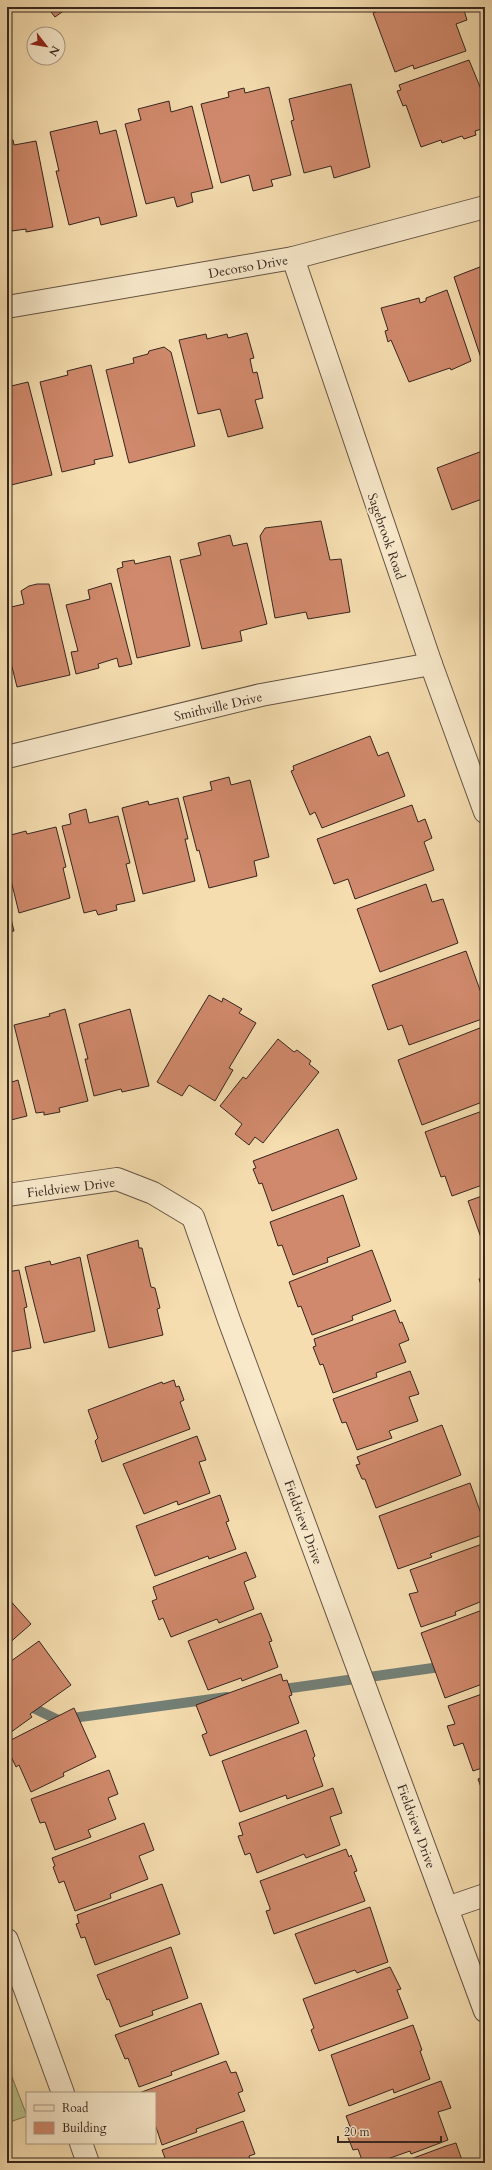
<svg xmlns="http://www.w3.org/2000/svg" width="492" height="2170" viewBox="0 0 492 2170" font-family="Cardo,serif">
<style>
.green{fill:#bac28c;stroke:#787456}
.lines{fill:none;stroke-linecap:round;stroke-linejoin:round}
.stream{stroke:#737f76;stroke-width:10}
.building{fill:#d0896c;stroke:#352620}
.minor-casing{stroke:#655444;stroke-width:24}
.minor{stroke:#f8e9cb;stroke-width:22}
.labels{text-anchor:middle;stroke-width:4;stroke-linejoin:round;paint-order:stroke}
.street-label{font-size:13px;fill:#352620;stroke:#f8e9cb}
</style>
<rect width="100%" height="100%" fill="#f5ddaf"/>
<filter id="stains"><feTurbulence type="fractalNoise" baseFrequency=".005" numOctaves="4"/><feColorMatrix values="0 0 0 0 .2 0 0 0 0 .09 0 0 0 0 .02 0 0 0 .5 -.17"/></filter>
<radialGradient id="worn" r=".72"><stop offset=".6" stop-color="#630" stop-opacity="0"/><stop offset="1" stop-color="#630" stop-opacity=".3"/></radialGradient>
<!-- green -->
<polygon class="green" points="7,2064 27,2116 7,2123"/>
<g class="lines">
<!-- stream -->
<g class="stream">
<polyline points="277,1690 447,1666"/>
<polyline points="7,1695 58,1720 227,1697"/>
</g>
</g>
<!-- building -->
<g class="building">
<polygon points="47,7 69,7 55,17"/>
<polygon points="389,7 463,7 467,20 456,24 466,51 414,69 413,65 395,72 373,13"/>
<polygon points="469,60 485,99 485,128 475,131 476,135 464,139 462,136 442,143 441,140 421,147 406,105 403,106 397,91 401,90 399,85"/>
<polygon points="351,84 370,167 334,178 331,166 304,173 291,121 294,120 289,99"/>
<polygon points="269,87 291,175 271,180 273,186 253,191 249,175 221,183 201,104 229,97 228,92 244,88 245,93"/>
<polygon points="169,101 171,112 192,106 213,188 191,193 193,202 177,207 174,197 146,204 125,124 141,120 138,109"/>
<polygon points="97,121 100,134 116,130 137,216 101,225 99,217 69,225 56,171 59,171 50,132"/>
<polygon points="13,140 14,145 36,141 53,227 26,232 26,229 12,231 11,227 7,228 7,141"/>
<polygon points="485,265 485,356 481,358 454,277"/>
<polygon points="447,290 471,361 451,370 450,368 409,382 391,340 388,342 385,331 388,330 381,308 419,298 420,303 426,301 426,298"/>
<polygon points="247,333 254,358 250,359 253,373 257,372 263,398 255,400 263,428 228,437 220,409 198,414 179,340 206,334 207,339 227,334 228,338"/>
<polygon points="164,347 171,352 195,446 129,463 106,370 134,363 133,358 148,354 149,351"/>
<polygon points="91,365 113,456 94,460 95,464 62,472 40,382 68,375 67,371"/>
<polygon points="28,382 52,475 7,486 7,387"/>
<polygon points="485,450 485,498 452,510 437,468"/>
<polygon points="321,521 330,560 341,559 350,612 308,619 306,612 275,618 260,536 265,528"/>
<polygon points="230,535 233,546 247,543 267,624 240,631 242,641 202,649 180,560 201,555 198,543"/>
<polygon points="170,556 190,646 137,658 117,569 123,567 122,562 134,560 135,564"/>
<polygon points="111,583 132,664 119,667 117,658 98,664 99,668 76,674 71,652 78,651 66,605 90,599 88,590"/>
<polygon points="37,584 49,584 70,675 17,687 7,647 7,608 24,604 21,591 29,586"/>
<polygon points="370,736 378,756 388,752 405,796 322,828 315,812 310,815 291,771 294,770 293,766"/>
<polygon points="229,777 231,785 250,780 269,857 254,861 257,876 209,888 199,850 197,851 183,797 212,790 210,782"/>
<polygon points="178,798 188,839 185,839 195,881 143,894 122,808 148,801 149,805"/>
<polygon points="412,805 418,822 425,819 432,838 424,842 434,870 355,899 348,879 334,884 317,839"/>
<polygon points="86,809 89,823 118,816 130,863 126,864 135,901 116,905 117,910 98,915 96,910 84,913 62,826 71,824 69,814"/>
<polygon points="56,827 66,867 63,868 70,898 19,913 7,864 7,836 26,831 27,834"/>
<polygon points="426,884 432,902 443,899 458,943 380,972 357,909"/>
<polygon points="7,903 14,931 7,932"/>
<polygon points="466,951 485,1004 485,1018 409,1045 402,1025 388,1030 372,985"/>
<polygon points="209,995 222,1002 223,998 242,1009 239,1013 256,1023 229,1068 233,1070 215,1101 189,1085 182,1096 157,1082"/>
<polygon points="65,1009 88,1101 59,1108 60,1112 44,1115 44,1112 36,1113 14,1025 50,1016 49,1014"/>
<polygon points="130,1009 149,1086 122,1092 121,1089 94,1096 85,1059 88,1059 79,1024"/>
<polygon points="485,1026 485,1101 422,1125 398,1060"/>
<polygon points="278,1039 294,1052 297,1050 311,1061 309,1064 319,1072 263,1143 255,1137 249,1145 235,1134 242,1124 220,1106 243,1077 246,1079"/>
<polygon points="7,1063 12,1082 18,1080 27,1116 7,1121"/>
<polygon points="485,1110 485,1184 452,1196 445,1176 441,1177 425,1132"/>
<polygon points="338,1129 357,1179 272,1211 262,1183 259,1184 253,1169 256,1168 253,1161"/>
<polygon points="343,1195 360,1246 327,1258 328,1262 293,1275 282,1245 278,1246 270,1222"/>
<polygon points="485,1195 485,1249 468,1201"/>
<polygon points="138,1240 139,1248 142,1248 151,1287 155,1288 160,1308 157,1309 163,1335 109,1348 87,1255"/>
<polygon points="372,1250 391,1301 352,1316 353,1320 312,1335 301,1306 298,1307 289,1282"/>
<polygon points="80,1257 95,1331 44,1343 25,1267 50,1261 51,1265"/>
<polygon points="19,1270 27,1307 24,1308 31,1348 9,1352 11,1367 7,1367 7,1272"/>
<polygon points="485,1276 485,1296 479,1279"/>
<polygon points="395,1310 400,1323 402,1322 409,1340 399,1344 406,1362 376,1373 377,1377 333,1393 323,1364 320,1365 313,1347 316,1346 314,1339"/>
<polygon points="410,1371 419,1394 409,1397 418,1421 389,1431 392,1438 357,1450 346,1422 342,1423 333,1399"/>
<polygon points="174,1380 176,1387 179,1386 184,1400 180,1402 190,1429 102,1462 95,1441 98,1438 88,1410 162,1382 163,1384"/>
<polygon points="442,1425 461,1475 376,1508 365,1479 362,1479 356,1465 360,1464 357,1457"/>
<polygon points="197,1436 206,1460 199,1462 210,1493 178,1505 177,1501 144,1514 123,1464"/>
<polygon points="470,1483 485,1525 485,1534 430,1554 432,1557 398,1569 379,1516"/>
<polygon points="220,1495 229,1521 226,1522 236,1549 209,1559 208,1556 155,1576 136,1526"/>
<polygon points="485,1543 485,1600 455,1612 456,1615 421,1627 409,1594 418,1592 410,1570"/>
<polygon points="246,1552 256,1577 244,1582 254,1609 219,1623 217,1619 171,1637 163,1618 159,1620 152,1601 157,1599 153,1587"/>
<polygon points="7,1597 31,1624 7,1645"/>
<polygon points="485,1609 485,1683 445,1698 421,1633"/>
<polygon points="261,1613 272,1641 269,1642 278,1667 242,1681 241,1678 208,1690 188,1641"/>
<polygon points="39,1641 71,1685 30,1714 32,1717 7,1735 7,1664"/>
<polygon points="281,1674 283,1681 287,1680 292,1695 289,1696 299,1723 210,1756 202,1735 207,1733 196,1705"/>
<polygon points="485,1693 485,1767 473,1771 463,1743 454,1746 447,1726 455,1724 448,1706"/>
<polygon points="74,1708 96,1757 63,1773 64,1776 31,1792 19,1765 16,1767 7,1748 7,1742"/>
<polygon points="306,1730 315,1756 313,1758 323,1786 287,1799 286,1795 240,1812 222,1761"/>
<polygon points="109,1770 118,1794 108,1798 116,1819 88,1830 91,1837 55,1850 45,1822 40,1823 31,1799"/>
<polygon points="485,1776 485,1798 478,1779"/>
<polygon points="333,1788 342,1813 330,1817 340,1845 306,1858 304,1854 257,1873 250,1853 245,1855 238,1836 243,1835 239,1823"/>
<polygon points="144,1823 154,1850 139,1856 148,1879 110,1894 111,1898 75,1911 64,1881 59,1883 53,1867 55,1866 52,1858"/>
<polygon points="346,1849 349,1857 351,1855 357,1871 354,1872 365,1901 274,1934 266,1911 270,1910 270,1908 260,1881"/>
<polygon points="162,1884 180,1934 95,1965 85,1937 81,1938 76,1924 79,1923 77,1915"/>
<polygon points="370,1907 388,1962 357,1973 355,1970 315,1984 295,1934"/>
<polygon points="171,1947 188,1998 152,2011 153,2015 120,2027 109,1999 107,2000 97,1975"/>
<polygon points="390,1967 401,1989 397,1990 408,2018 319,2051 311,2030 314,2028 303,1999"/>
<polygon points="201,2003 219,2054 171,2072 172,2075 139,2087 128,2058 125,2059 115,2035"/>
<polygon points="413,2025 422,2050 420,2051 430,2079 394,2093 393,2089 349,2106 331,2055"/>
<polygon points="226,2061 231,2073 236,2072 243,2091 238,2093 245,2111 196,2129 197,2132 162,2145 155,2124 155,2093 139,2093"/>
<polygon points="441,2081 451,2108 438,2112 448,2140 411,2154 410,2151 376,2163 363,2163 358,2149 353,2150 345,2130 351,2129 346,2116"/>
<polygon points="243,2121 255,2154 249,2156 251,2163 164,2163 163,2159 165,2158 162,2150"/>
<polygon points="456,2143 463,2163 400,2163 446,2146"/>
</g>
<g class="lines">
<defs>
<g id="minor">
<polyline points="293,258 431,664 485,812"/>
<polyline points="7,307 293,258 485,207"/>
<polyline points="7,757 261,695 431,664"/>
<polyline points="7,1195 117,1179 153,1193 193,1217 229,1320 485,2011"/>
<polyline points="447,1908 485,1895"/>
<polyline points="7,1940 63,2093"/>
<polyline points="81,2143 88,2163"/>
</g>
</defs>
<!-- minor casing -->
<use href="#minor" class="minor-casing"/>
<!-- minor -->
<use href="#minor" class="minor"/>
</g>
<g class="labels">
<!-- street labels -->
<g class="street-label">
<text transform="translate(248 266) rotate(-10)" y="5">Decorso Drive</text>
<text transform="translate(387 536) rotate(71)" y="5">Sagebrook Road</text>
<text transform="translate(218 706) rotate(-13)" y="5">Smithville Drive</text>
<text transform="translate(71 1187) rotate(-7)" y="5">Fieldview Drive</text>
<text transform="translate(304 1522) rotate(70)" y="5">Fieldview Drive</text>
<text transform="translate(417 1826) rotate(70)" y="5">Fieldview Drive</text>
</g>
</g>
<!-- margin -->
<rect width="492" height="2170" fill="none" stroke="#f5ddaf" stroke-width="24"/>
<rect x="8" y="8" width="476" height="2154" fill="none" stroke="#352620" stroke-width="2"/>
<rect x="12" y="12" width="468" height="2146" fill="none" stroke="#352620"/>
<!-- legend -->
<rect x="26" y="2092" width="130" height="52" fill="#f8e9cb" stroke="#aa9b87"/>
<rect x="34" y="2105" width="20" height="6" fill="#f8e9cb" stroke="#aa9b87"/>
<text x="62" y="2112" font-size="12" fill="#352620">Road</text>
<rect x="34" y="2122" width="20" height="12" fill="#d0896c" stroke="#aa9b87"/>
<text x="62" y="2132" font-size="12" fill="#352620">Building</text>
<!-- north arrow -->
<g transform="translate(46 46) rotate(121)"><circle r="19" fill="#f8e9cb" stroke="#aa9b87"/>
<path d="M0-3L7 15L0 10L-7 15Z" fill="#8f2418"/>
<text y="-6" font-size="11" font-weight="bold" text-anchor="middle" fill="#352620">N</text>
</g>
<!-- scale -->
<path d="M338 2136v6h103v-6" fill="none" stroke="#352620" stroke-width="2"/>
<text x="344" y="2136" font-size="12" fill="#352620" stroke="#f8e9cb" stroke-width="3" paint-order="stroke">20 m</text>
<rect width="100%" height="100%" filter="url(#stains)"/>
<rect width="100%" height="100%" fill="url(#worn)"/>
</svg>
